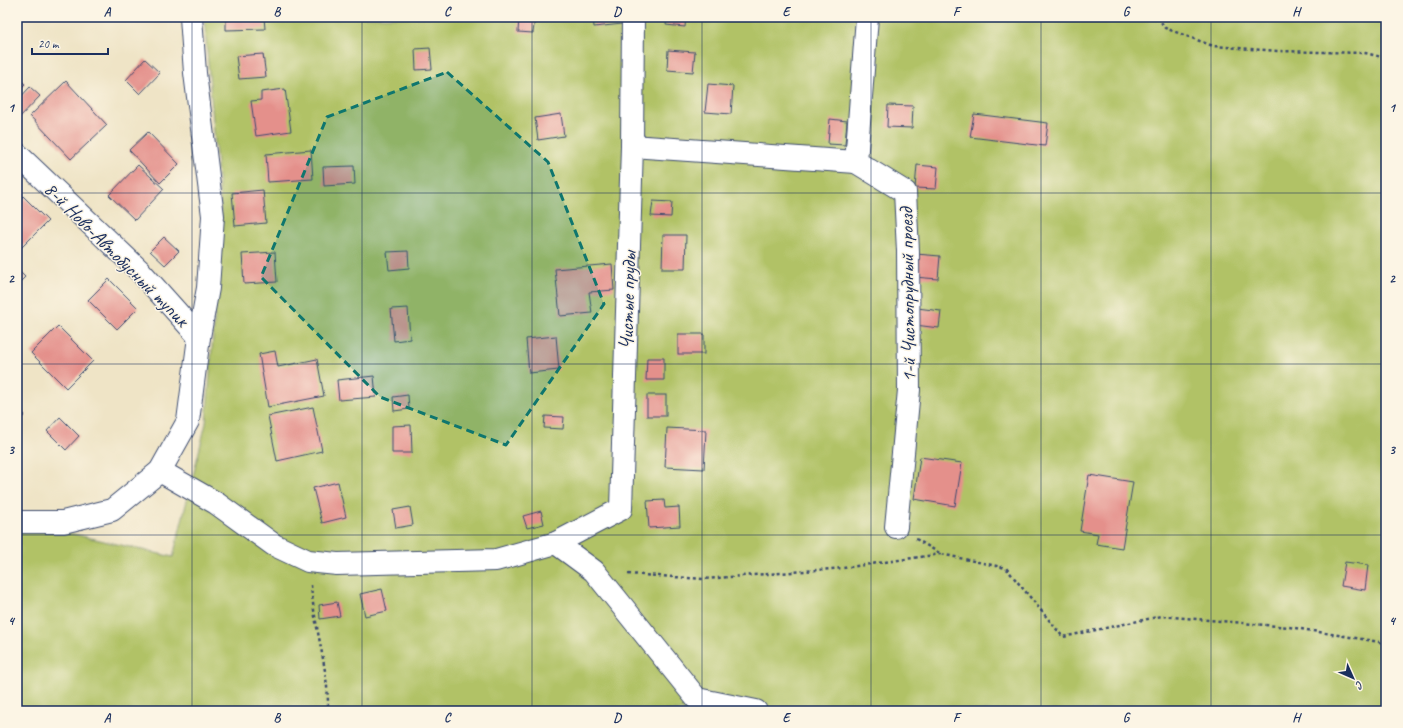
<svg xmlns="http://www.w3.org/2000/svg" width="1403" height="728" viewBox="0 0 1403 728" font-family="Caveat,sans-serif">
<style>
.green{fill:#b1c266;stroke:#667862}
.building{fill:#e4908b}
.lines{fill:none;stroke-linecap:round;stroke-linejoin:round}
.minor-casing{stroke:#3b4a6e;stroke-width:24}
.path{stroke:#3b4a6e;stroke-width:2.5;stroke-dasharray:3 3;stroke-linecap:butt}
.minor{stroke:#fff;stroke-width:22}
.marked{fill:#0f766e;fill-opacity:0.2;stroke:#0f766e;stroke-width:3;stroke-dasharray:8 5;stroke-linejoin:round}
.grid{fill:none;stroke:#1b2f5e;stroke-width:1;stroke-opacity:0.55}
.labels{text-anchor:middle;stroke-width:3;stroke-linejoin:round;paint-order:stroke}
.street-label{font-size:20px;fill:#1b2f5e;stroke:#fcf5e5}
.neatline{fill:none;stroke:#1b2f5e;stroke-width:1.5}
.grid-label{font-size:13px;text-anchor:middle;font-weight:bold;fill:#1b2f5e}
</style>
<rect width="100%" height="100%" fill="#fcf5e5"/>
<filter id="ink" filterUnits="userSpaceOnUse"><feTurbulence type="fractalNoise" baseFrequency=".025" numOctaves="2"/><feDisplacementMap in="SourceGraphic" scale="8" xChannelSelector="R" yChannelSelector="G"/><feConvolveMatrix kernelMatrix="1 2 1 2 8 2 1 2 1" color-interpolation-filters="sRGB"/></filter>
<filter id="wash" filterUnits="userSpaceOnUse"><feTurbulence type="fractalNoise" baseFrequency=".012" numOctaves="4" result="noise"/><feDisplacementMap in="SourceGraphic" scale="16" xChannelSelector="R" yChannelSelector="G"/><feGaussianBlur stdDeviation="0.9" result="paint"/><feColorMatrix in="noise" values="0 0 0 0 0 0 0 0 0 0 0 0 0 0 0 0 0 1.4 0 .05"/><feComposite in="paint" operator="in"/></filter>
<g filter="url(#wash)">
<rect width="100%" height="100%" fill="#efe4c6"/>
<!-- green -->
<polygon class="green" points="204,17 1386,17 1386,711 17,711 17,521 173,557 206,423 222,224"/>
<g id="blocks">
<!-- building -->
<g class="building">
<polygon points="226,17 264,17 265,29 226,30"/>
<polygon points="519,17 535,17 533,33 518,32"/>
<polygon points="593,17 621,17 622,24 594,27"/>
<polygon points="667,17 686,17 685,27 666,25"/>
<polygon points="430,48 432,69 416,70 415,49"/>
<polygon points="668,50 695,52 693,72 667,70"/>
<polygon points="263,54 266,77 239,79 236,56"/>
<polygon points="145,59 160,73 140,94 126,80"/>
<polygon points="17,77 25,84 17,92"/>
<polygon points="66,81 107,125 71,159 30,116"/>
<polygon points="708,84 733,86 731,114 705,112"/>
<polygon points="30,87 40,96 17,120 17,101"/>
<polygon points="285,89 291,131 256,136 251,101 261,100 261,92"/>
<polygon points="888,105 913,106 912,128 887,127"/>
<polygon points="561,114 564,136 538,140 535,118"/>
<polygon points="974,114 1048,123 1045,146 970,137"/>
<polygon points="830,119 847,121 845,145 828,144"/>
<polygon points="148,132 179,164 160,183 129,150"/>
<polygon points="311,150 313,179 268,182 266,154"/>
<polygon points="138,165 164,189 135,220 109,195"/>
<polygon points="917,165 938,167 936,189 915,188"/>
<polygon points="354,166 355,184 324,186 323,167"/>
<polygon points="263,190 266,223 235,226 232,193"/>
<polygon points="23,196 48,221 17,252 17,203"/>
<polygon points="653,201 672,202 671,217 651,216"/>
<polygon points="663,235 686,235 685,269 662,269"/>
<polygon points="164,237 179,251 165,265 150,251"/>
<polygon points="408,251 409,268 389,270 387,252"/>
<polygon points="275,252 277,282 244,284 242,254"/>
<polygon points="916,254 940,256 938,279 914,277"/>
<polygon points="612,264 614,290 589,292 592,313 560,316 555,269"/>
<polygon points="17,269 25,277 17,285"/>
<polygon points="109,279 138,308 117,329 88,300"/>
<polygon points="408,308 410,339 394,341 391,309"/>
<polygon points="917,308 941,311 939,328 915,325"/>
<polygon points="58,326 93,361 66,388 31,353"/>
<rect x="678" y="334" width="26" height="20"/>
<polygon points="556,336 559,370 529,373 526,339"/>
<polygon points="275,351 278,367 317,359 324,396 268,407 259,354"/>
<polygon points="647,358 664,358 664,380 646,380"/>
<polygon points="374,376 376,397 339,400 337,380"/>
<polygon points="408,395 409,409 394,411 393,397"/>
<rect x="647" y="395" width="19" height="21"/>
<polygon points="17,407 25,415 17,422"/>
<polygon points="313,407 322,451 277,461 268,416"/>
<polygon points="545,416 564,417 563,429 544,428"/>
<polygon points="60,417 79,436 66,450 47,431"/>
<polygon points="411,425 412,453 392,453 392,426"/>
<polygon points="667,428 706,430 704,469 665,467"/>
<polygon points="920,457 962,463 955,506 914,499"/>
<polygon points="1089,475 1133,482 1122,548 1096,544 1098,534 1080,531"/>
<polygon points="338,482 346,517 322,523 313,488"/>
<polygon points="664,500 665,508 679,507 680,526 649,528 647,501"/>
<polygon points="410,507 413,525 396,528 393,510"/>
<polygon points="541,511 544,524 527,528 523,516"/>
<polygon points="1345,562 1368,565 1365,590 1341,586"/>
<polygon points="382,589 387,611 365,616 360,594"/>
<polygon points="337,602 340,616 320,619 319,605"/>
</g>
</g>
</g>
<g filter="url(#ink)">
<use href="#blocks" fill-opacity="0" stroke="#3b4a6e" stroke-width="1"/>
<g class="lines">
<defs>
<g id="minor">
<polyline points="867,17 856,162 905,192 908,251 909,390 896,527"/>
<polyline points="632,146 856,162"/>
<polyline points="17,154 140,271 199,337"/>
<polyline points="160,471 216,503 274,545 308,561 337,564 496,560 556,543 594,571 697,699 756,711"/>
<polyline points="17,522 63,522 112,510 160,471 188,421 199,337 208,288 213,216 195,73 191,17"/>
<polyline points="556,543 621,509 632,146 633,17"/>
</g>
</defs>
<!-- minor casing -->
<use href="#minor" class="minor-casing"/>
<!-- path -->
<g class="path">
<polyline points="1158,17 1165,28 1213,46 1277,51 1365,53 1386,58"/>
<polyline points="916,539 941,554 1006,568 1063,637 1162,616 1289,627 1386,643"/>
<polyline points="628,574 704,579 843,568 941,554"/>
<path d="M311,585C314,627 329,669 328,711"/>
</g>
<!-- minor -->
<use href="#minor" class="minor"/>
</g>
</g>
<!-- marked area -->
<path class="marked" d="M447,72L548,162L604,304L506,445L380,397L261,277L327,117Z"/>
<!-- grid -->
<path class="grid" d="M192,17V711M362,17V711M532,17V711M702,17V711M871,17V711M1041,17V711M1211,17V711M17,193H1386M17,364H1386M17,535H1386"/>
<g class="labels">
<!-- street labels -->
<g class="street-label">
<text transform="translate(117 254) rotate(45)" y="7">8-й Ново-Автобусный тупик</text>
<text transform="translate(907 295) rotate(-91)" y="7">1-й Чистопрудный проезд</text>
<text transform="translate(627 300) rotate(-88)" y="7">Чистые пруды</text>
</g>
</g>
<!-- margin -->
<rect width="1403" height="728" fill="none" stroke="#fcf5e5" stroke-width="44"/>
<!-- north arrow -->
<g transform="translate(1353 678) rotate(135)" stroke="#fcf5e5" stroke-width="3" paint-order="stroke">
<path d="M0-3L7 15L0 10L-7 15Z" fill="#1b2f5e"/>
<text y="-6" font-size="11" font-weight="bold" text-anchor="middle" fill="#1b2f5e">С</text>
</g>
<!-- scale -->
<path d="M32 48v6h76v-6" fill="none" stroke="#1b2f5e" stroke-width="2"/>
<text x="38" y="48" font-size="12" fill="#1b2f5e" stroke="#fcf5e5" stroke-width="3" paint-order="stroke">20 m</text>
<rect x="22" y="22" width="1359" height="684" class="neatline"/>
<g class="grid-label">
<text x="107" y="16">A</text>
<text x="277" y="16">B</text>
<text x="447" y="16">C</text>
<text x="617" y="16">D</text>
<text x="786" y="16">E</text>
<text x="956" y="16">F</text>
<text x="1126" y="16">G</text>
<text x="1296" y="16">H</text>
<text x="11" y="112">1</text>
<text x="1392" y="112">1</text>
<text x="11" y="283">2</text>
<text x="1392" y="283">2</text>
<text x="11" y="454">3</text>
<text x="1392" y="454">3</text>
<text x="11" y="625">4</text>
<text x="1392" y="625">4</text>
<text x="107" y="722">A</text>
<text x="277" y="722">B</text>
<text x="447" y="722">C</text>
<text x="617" y="722">D</text>
<text x="786" y="722">E</text>
<text x="956" y="722">F</text>
<text x="1126" y="722">G</text>
<text x="1296" y="722">H</text>
</g>
</svg>
